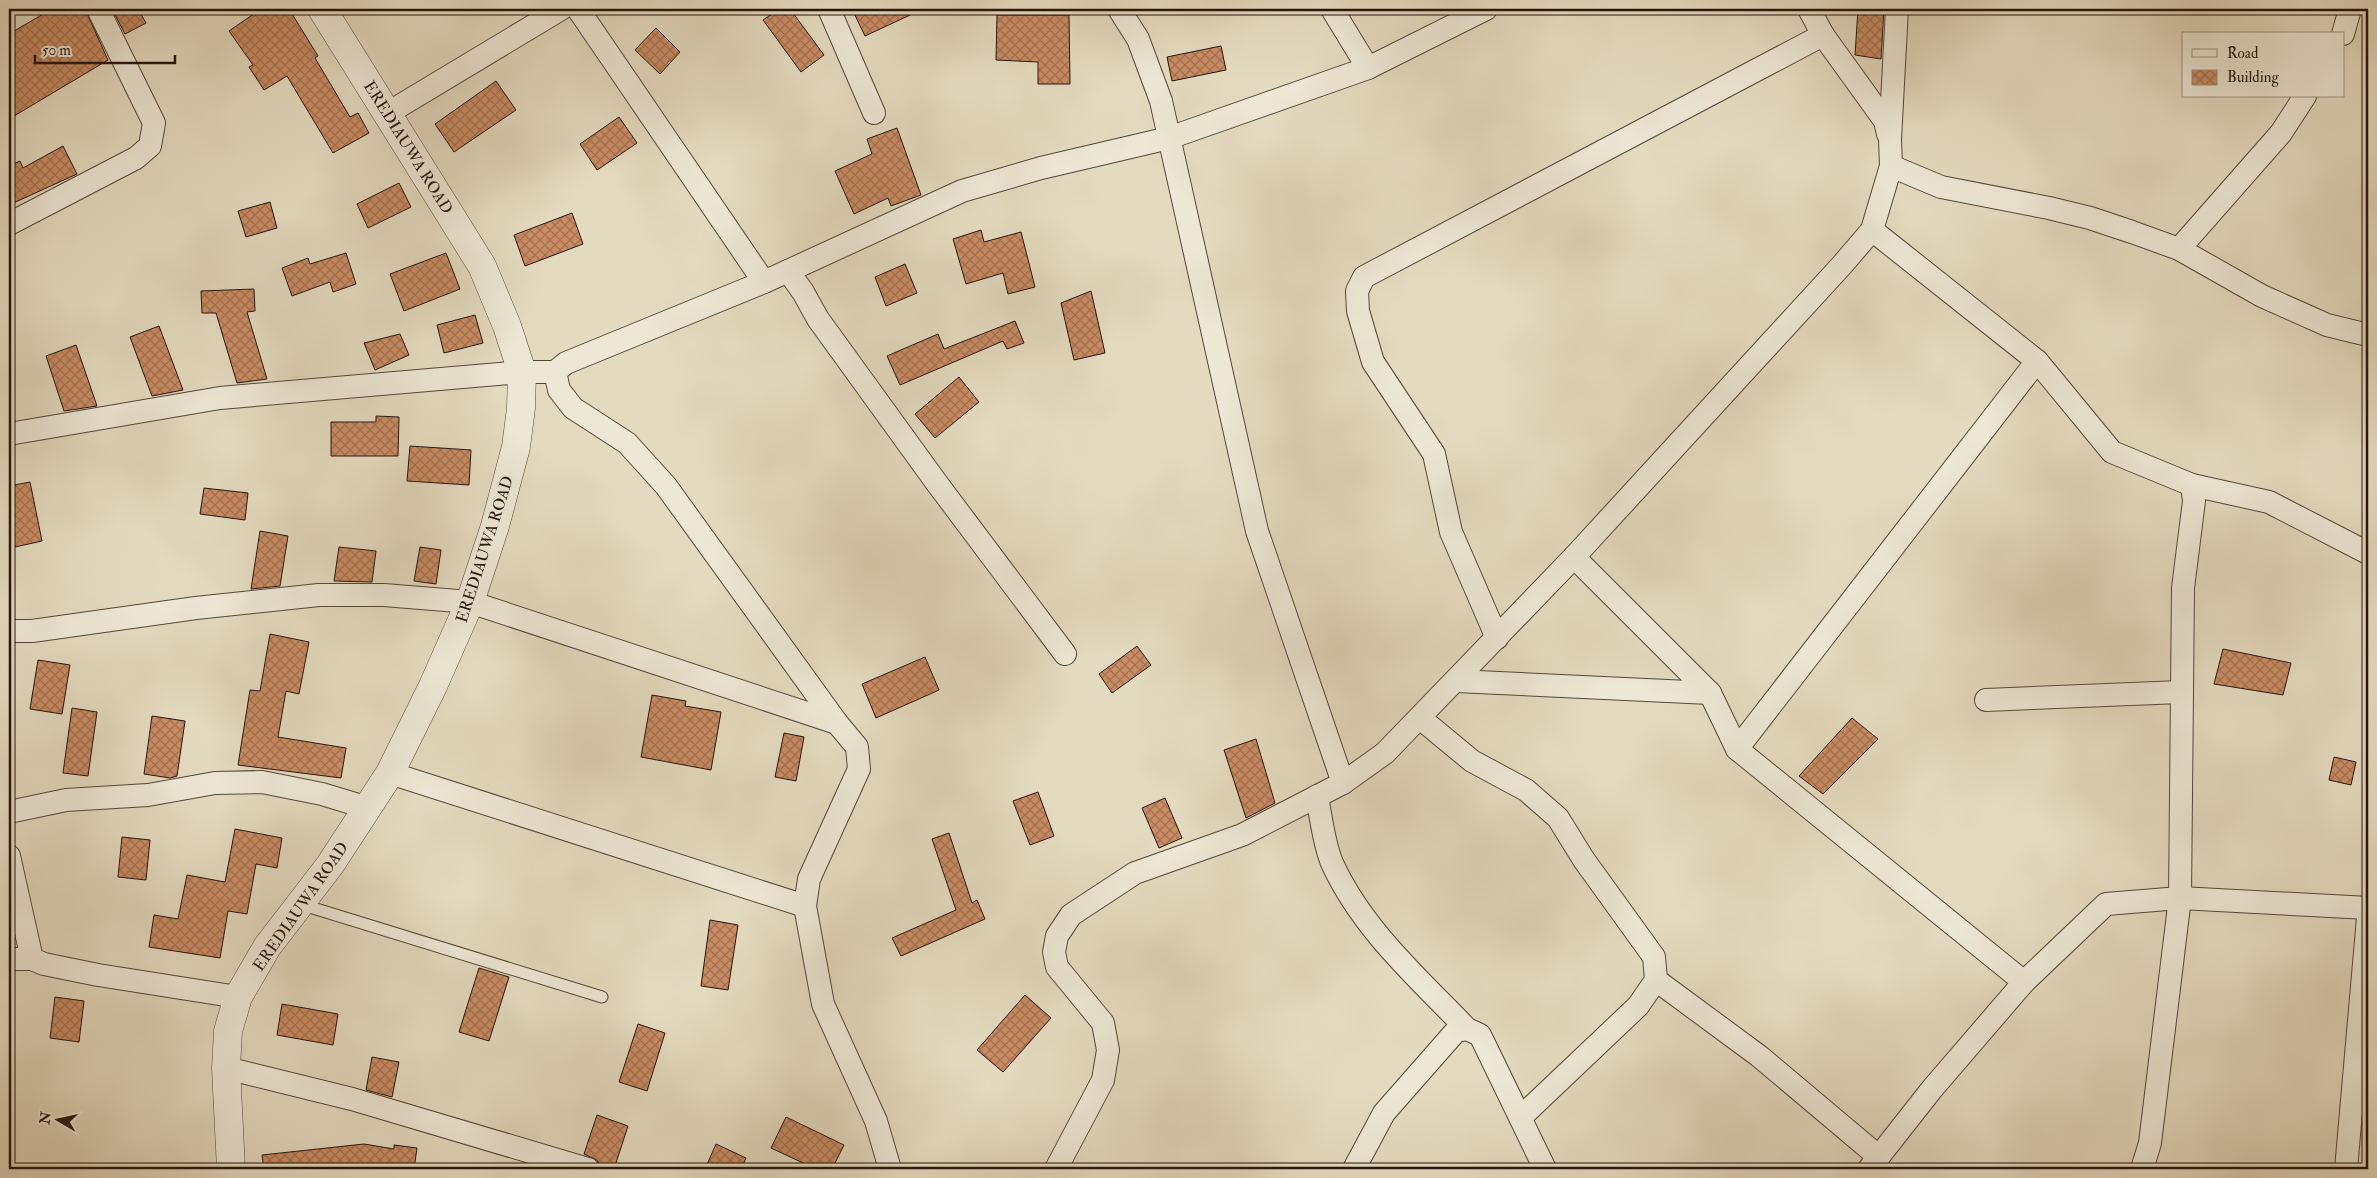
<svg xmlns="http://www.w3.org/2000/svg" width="2377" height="1178" viewBox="0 0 2377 1178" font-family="'IM FELL Double Pica',serif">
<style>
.building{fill:url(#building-cross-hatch);stroke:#26140d}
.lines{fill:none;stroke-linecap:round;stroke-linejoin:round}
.service-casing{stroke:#56463a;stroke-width:13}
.minor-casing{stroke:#56463a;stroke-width:24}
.tertiary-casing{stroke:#56463a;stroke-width:29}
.service{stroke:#ede7d5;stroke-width:11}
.minor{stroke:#ede7d5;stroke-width:22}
.tertiary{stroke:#ede7d5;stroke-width:28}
.labels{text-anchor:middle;stroke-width:4;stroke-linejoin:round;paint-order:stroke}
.street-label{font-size:16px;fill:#26140d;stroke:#ede7d5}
</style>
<defs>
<pattern id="building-cross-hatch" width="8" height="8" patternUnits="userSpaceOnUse" patternTransform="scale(1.25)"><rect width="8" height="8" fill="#c98c64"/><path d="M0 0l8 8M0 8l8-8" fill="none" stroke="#a37151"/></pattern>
</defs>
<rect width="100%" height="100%" fill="#e4dabf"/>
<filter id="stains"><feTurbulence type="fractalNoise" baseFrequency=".004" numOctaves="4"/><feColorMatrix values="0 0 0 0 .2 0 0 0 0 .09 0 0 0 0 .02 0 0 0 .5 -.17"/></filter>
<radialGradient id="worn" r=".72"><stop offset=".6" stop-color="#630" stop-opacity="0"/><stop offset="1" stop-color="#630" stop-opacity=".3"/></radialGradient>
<!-- building -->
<g class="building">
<polygon points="52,9 85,9 108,60 9,119 9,34"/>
<polygon points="112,9 138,9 146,23 125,34"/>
<polygon points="261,9 289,9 318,56 315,58 350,117 358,113 369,133 333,153 287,76 264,90 249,67 253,65 229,31"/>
<polygon points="779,9 790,9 824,55 801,72 763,20"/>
<polygon points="852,9 923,9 865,36"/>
<polygon points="1858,9 1884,9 1881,59 1855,55"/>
<polygon points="997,15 1069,15 1070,84 1038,84 1038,62 996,60"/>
<polygon points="656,28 680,52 660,74 635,50"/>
<polygon points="1221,46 1226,70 1172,81 1167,57"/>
<polygon points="496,81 516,110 454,152 435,124"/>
<polygon points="619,117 637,143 597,170 580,144"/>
<polygon points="897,128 921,195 891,206 888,198 854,214 835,171 872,154 867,139"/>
<polygon points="63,146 77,174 9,205 9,166 20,161 23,168"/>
<polygon points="399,183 411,207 368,228 357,204"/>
<polygon points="270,202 277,228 246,237 238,211"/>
<polygon points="572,213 583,244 525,266 514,235"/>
<polygon points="981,230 984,242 1021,232 1035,287 1008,294 1003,273 966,284 953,239"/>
<polygon points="346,253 356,284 333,292 330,282 292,296 282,268 308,258 310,264"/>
<polygon points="446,253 460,289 404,311 390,274"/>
<polygon points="905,264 917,293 886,306 875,277"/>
<polygon points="254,289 255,311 247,312 267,379 237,383 216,313 202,313 201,291"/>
<polygon points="1091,291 1105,353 1074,360 1061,303"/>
<polygon points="475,315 483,343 444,353 437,325"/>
<polygon points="1015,321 1024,343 1007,349 1003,341 900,385 887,356 938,334 944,349"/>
<polygon points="159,326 183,390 152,396 130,337"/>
<polygon points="400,334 409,355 375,370 364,343"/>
<polygon points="76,345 97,406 64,411 46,356"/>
<polygon points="959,377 979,402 935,438 915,414"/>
<polygon points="376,416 399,417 398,456 331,456 331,422 376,422"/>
<polygon points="410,446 471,450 469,485 407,481"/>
<polygon points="30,482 42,541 15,547 9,516 9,486"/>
<polygon points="204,488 248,493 245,520 200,514"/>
<polygon points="260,531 288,536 280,586 251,589"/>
<polygon points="339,547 376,551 372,582 334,581"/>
<polygon points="420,547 441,550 436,584 414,581"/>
<polygon points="270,634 309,642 299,694 286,691 278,737 346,748 341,778 238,765 250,690 260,691"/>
<polygon points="1137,646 1151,665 1112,693 1099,674"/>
<polygon points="2223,649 2291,663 2283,695 2214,684"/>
<polygon points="925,657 939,690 876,718 862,684"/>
<polygon points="38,660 70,665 62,714 30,709"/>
<polygon points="652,695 686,701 685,706 721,712 711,770 641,757"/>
<polygon points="72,708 97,712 88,776 63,773"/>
<polygon points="152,716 185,721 177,776 170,778 144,774"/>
<polygon points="1852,718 1878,739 1823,794 1799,776"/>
<polygon points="784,733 804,737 796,781 775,777"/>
<polygon points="1256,739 1275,803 1246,818 1224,750"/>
<polygon points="2334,757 2356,762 2351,785 2329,780"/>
<polygon points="1038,792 1054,836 1030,845 1013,801"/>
<polygon points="1165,798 1182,838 1159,848 1142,808"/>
<polygon points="235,829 282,838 277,868 256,864 247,914 228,911 220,958 149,947 154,915 178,919 187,875 225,882"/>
<polygon points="949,833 972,903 977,900 985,919 901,956 892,938 956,910 932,839"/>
<polygon points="122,837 150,840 146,880 118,877"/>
<polygon points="710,920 738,925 728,990 701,986"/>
<polygon points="479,968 509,977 489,1041 459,1032"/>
<polygon points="1025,995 1051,1018 1003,1072 977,1050"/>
<polygon points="55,997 84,1001 79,1042 50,1038"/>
<polygon points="282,1004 338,1014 333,1045 277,1035"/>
<polygon points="638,1024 665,1033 647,1091 619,1082"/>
<polygon points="372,1057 399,1062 392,1097 366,1090"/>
<polygon points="597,1115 628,1126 614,1169 601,1169 597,1160 584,1154"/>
<polygon points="786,1117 844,1145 832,1169 816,1169 771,1148"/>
<polygon points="364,1144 394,1149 394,1145 417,1148 414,1169 264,1169 262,1155"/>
<polygon points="716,1144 746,1158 741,1169 705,1169"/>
</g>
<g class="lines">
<defs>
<polyline id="service" points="300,904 602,997"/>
<g id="minor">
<polyline points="578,9 764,282"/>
<polyline points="829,9 874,113"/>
<polyline points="1119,9 1138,39 1161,101 1257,531 1343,783"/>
<polyline points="1332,9 1368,68"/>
<polyline points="1809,9 1823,35 1885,121 1888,134"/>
<polyline points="2343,34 2350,9"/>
<polyline points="388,113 561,9"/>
<polyline points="1891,166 1941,187 2049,208 2090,218 2132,232 2179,249 2262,296 2327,325 2368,335"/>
<polyline points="9,224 136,158 150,146 154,123 98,9"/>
<polyline points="1872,230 2037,361 2112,452 2192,485 2269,502 2368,553"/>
<polyline points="2179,249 2281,133 2305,96"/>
<polyline points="788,271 803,292 818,319 936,482 1065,654"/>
<polyline points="555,372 559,390 573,408 627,443 666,486 837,723 857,747 859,769 809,879 805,906 823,1004 876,1121 890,1169"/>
<polyline points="9,434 220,398 522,372 555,372 566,363 764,282 962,191 1041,168 1169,138 1368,68 1486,9"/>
<polyline points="1574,557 1710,693 1737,749 2024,982"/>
<polyline points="9,631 32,631 196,608 319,595 384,595 470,602 837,723"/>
<polyline points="1497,638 1451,532 1434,454 1373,362 1358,311 1357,291 1364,277 1823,35"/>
<polyline points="1456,681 1710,693"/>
<polyline points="1986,700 2181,692"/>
<polyline points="1420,718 1472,761 1526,790 1558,818 1584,860 1654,957 1656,980 1638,1006 1521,1117"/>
<polyline points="1737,749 2037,361"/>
<polyline points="390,773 805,906"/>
<path d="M1317,796C1321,818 1324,844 1332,863C1362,929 1418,978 1467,1029L1480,1035L1545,1169"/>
<polyline points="9,812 66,800 148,795 215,783 262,782 322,794 368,808"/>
<polyline points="9,856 32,959"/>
<polyline points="9,959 32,959 44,964 98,975 238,997"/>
<polyline points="1656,980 1759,1056 1879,1157"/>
<polyline points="226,1068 352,1099 588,1169"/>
<polyline points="1056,1169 1103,1080 1108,1050 1103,1023 1057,967 1054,952 1057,936 1071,915 1135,873 1242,835 1343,783 1385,753 1574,557 1842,265 1872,230 1891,166 1890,139 1897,9"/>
<polyline points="1354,1169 1384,1113 1456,1031 1467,1029"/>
<polyline points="1869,1169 1932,1089 2024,982 2106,904 2180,898 2368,908"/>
<polyline points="2142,1169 2150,1143 2180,898 2183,588 2194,501 2192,485"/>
<polyline points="2346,1169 2368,918"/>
</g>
<polyline id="tertiary" points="231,1169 226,1068 228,1031 238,997 267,947 330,865 390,773 433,686 470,602 495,526 516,447 521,408 522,372 507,326 482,266 322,9"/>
</defs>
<!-- service casing -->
<use href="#service" class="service-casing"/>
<!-- minor casing -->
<use href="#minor" class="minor-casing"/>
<!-- tertiary casing -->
<use href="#tertiary" class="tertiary-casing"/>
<!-- service -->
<use href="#service" class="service"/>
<!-- minor -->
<use href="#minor" class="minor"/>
<!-- tertiary -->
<use href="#tertiary" class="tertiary"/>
</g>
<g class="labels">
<!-- street labels -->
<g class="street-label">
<text transform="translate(409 147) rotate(58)" y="6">EREDIAUWA ROAD</text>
<text transform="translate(484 549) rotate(-72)" y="6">EREDIAUWA ROAD</text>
<text transform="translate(300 906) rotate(-55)" y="6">EREDIAUWA ROAD</text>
</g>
</g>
<!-- margin -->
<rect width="2377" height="1178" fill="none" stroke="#e4dabf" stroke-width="30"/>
<rect x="10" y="10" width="2357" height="1158" fill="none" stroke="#26140d" stroke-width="2.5"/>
<rect x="15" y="15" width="2347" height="1148" fill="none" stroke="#26140d"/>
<!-- legend -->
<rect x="2182" y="32" width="162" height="65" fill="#ede7d5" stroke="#9d9385"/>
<rect x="2192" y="49" width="25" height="8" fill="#ede7d5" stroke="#9d9385"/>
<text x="2227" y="58" font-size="15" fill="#26140d">Road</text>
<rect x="2192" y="70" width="25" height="15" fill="url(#building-cross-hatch)" stroke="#9d9385"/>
<text x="2227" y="82" font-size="15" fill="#26140d">Building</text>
<!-- north arrow -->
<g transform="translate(58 1120) rotate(279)" stroke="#ede7d5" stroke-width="4" paint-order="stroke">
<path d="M0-4L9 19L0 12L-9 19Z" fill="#26140d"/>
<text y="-8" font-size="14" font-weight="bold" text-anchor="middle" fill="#26140d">N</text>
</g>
<!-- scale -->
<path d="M35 55v8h140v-8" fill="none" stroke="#26140d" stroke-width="2.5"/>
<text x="42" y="55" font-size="15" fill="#26140d" stroke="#ede7d5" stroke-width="4" paint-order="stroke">50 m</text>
<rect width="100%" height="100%" filter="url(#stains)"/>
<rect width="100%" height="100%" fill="url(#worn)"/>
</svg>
